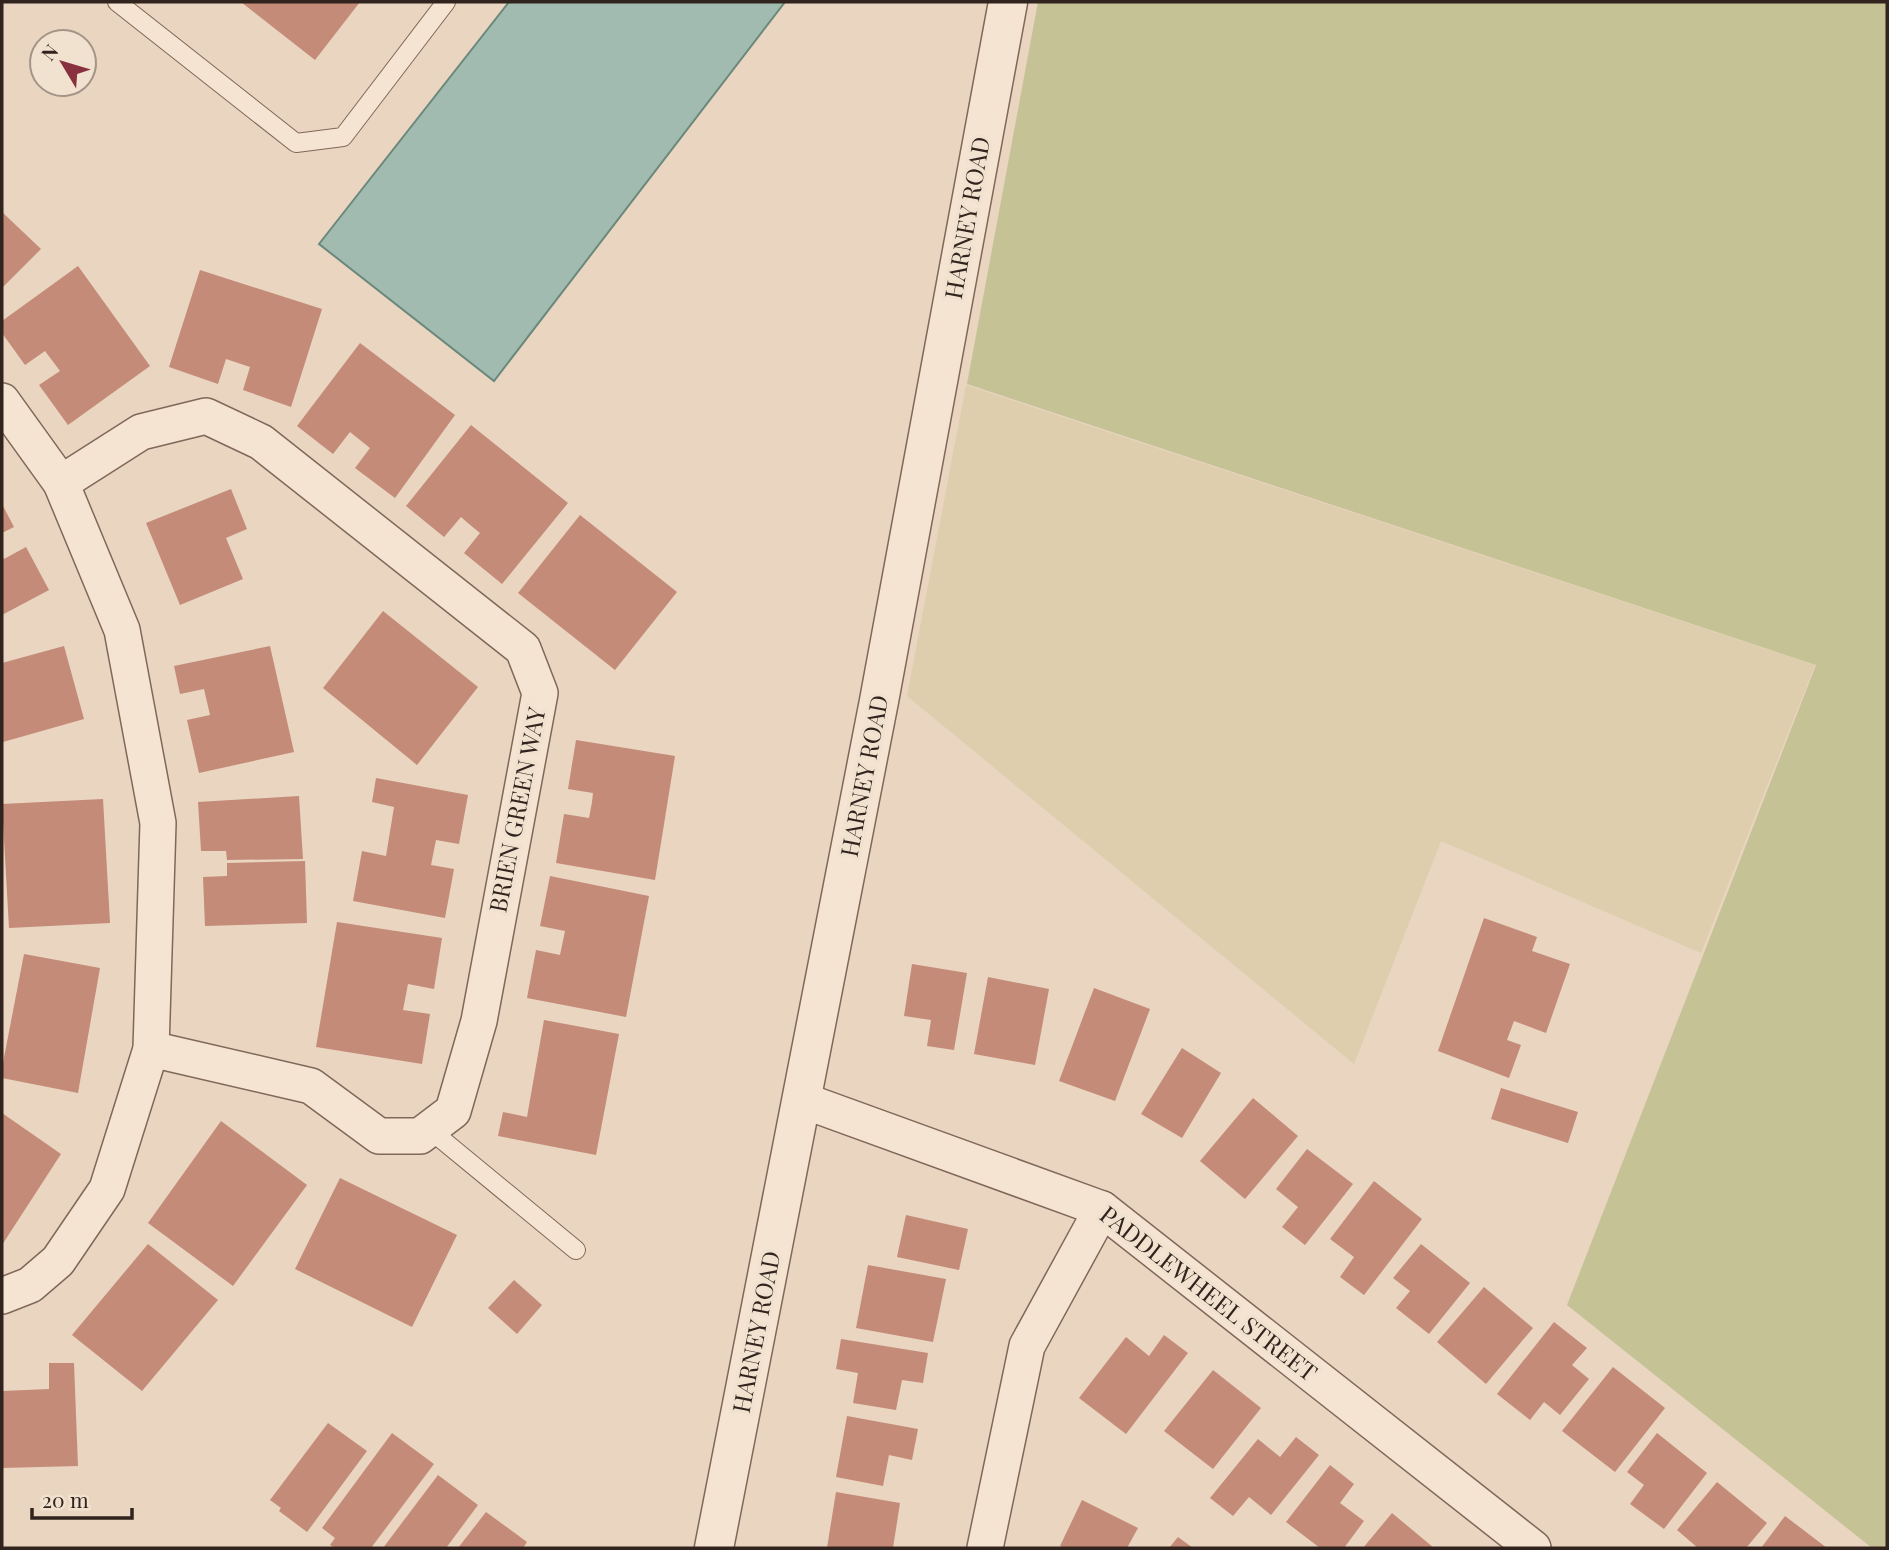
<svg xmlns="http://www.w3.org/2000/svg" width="1889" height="1550" viewBox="0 0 1889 1550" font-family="'Playfair Display',serif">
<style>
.farmland{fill:#deceae}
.green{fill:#c5c295}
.water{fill:#a2bbb0;stroke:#6b887c;stroke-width:2}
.building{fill:#c48b79}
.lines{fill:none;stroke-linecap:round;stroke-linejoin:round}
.service-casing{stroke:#80675a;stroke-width:20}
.minor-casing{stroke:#80675a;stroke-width:38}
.tertiary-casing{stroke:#80675a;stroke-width:41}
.service{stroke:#f5e4d2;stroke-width:18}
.minor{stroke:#f5e4d2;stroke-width:35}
.tertiary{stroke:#f5e4d2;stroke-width:38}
.labels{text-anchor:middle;stroke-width:7;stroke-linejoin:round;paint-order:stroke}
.street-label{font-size:24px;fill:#31231d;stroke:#f1e1cf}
</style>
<rect width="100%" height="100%" fill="#e9d5c0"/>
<!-- farmland -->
<polygon class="farmland" points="966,385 1815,665 1701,953 1441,841 1354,1064 907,696"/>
<!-- green -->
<polygon class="green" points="1038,2 1887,2 1887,1548 1872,1548 1567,1305 1816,665 967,384"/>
<!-- water -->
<polygon class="water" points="509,2 785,2 494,381 319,244"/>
<!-- building -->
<g class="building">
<polygon points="241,2 360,2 315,60"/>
<polygon points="2,212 41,249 2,288"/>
<polygon points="78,266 150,366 68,425 39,385 60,371 45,351 25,365 2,333 2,321"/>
<polygon points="200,270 322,309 291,407 243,390 250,367 226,359 218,384 169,367"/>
<polygon points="360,343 455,415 395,498 355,468 370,448 350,432 333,454 297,426"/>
<polygon points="471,425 568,503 502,584 464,553 480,533 469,524 461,517 444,537 406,506"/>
<polygon points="231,489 247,529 226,538 243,579 180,605 146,523"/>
<polygon points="2,504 14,527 2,533"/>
<polygon points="580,515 677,592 615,670 518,593"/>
<polygon points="26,547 49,590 2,615 2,555 4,559"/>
<polygon points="383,611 478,687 417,765 323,688"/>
<polygon points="64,646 84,719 3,742 2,663"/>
<polygon points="270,646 294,752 199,773 187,720 210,715 204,689 180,694 174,666"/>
<polygon points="576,740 675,756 655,880 556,863 564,814 589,818 592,802 593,793 568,789"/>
<polygon points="376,778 468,795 459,844 436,840 431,865 454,869 445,918 353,901 362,851 386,856 394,807 372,802"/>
<polygon points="299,796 303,859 227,860 226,851 201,851 198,802"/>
<polygon points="103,799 110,923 9,928 2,804"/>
<polygon points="305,861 307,923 205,926 203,877 227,876 227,863"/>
<polygon points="550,876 649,896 626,1017 527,998 536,950 560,955 565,931 540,926"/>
<polygon points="1484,918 1537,937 1532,951 1570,964 1546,1033 1514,1021 1507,1040 1521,1045 1509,1078 1438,1051"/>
<polygon points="337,922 442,938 434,989 408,984 403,1010 430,1014 422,1064 316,1047"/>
<polygon points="24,954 100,968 78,1093 2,1078 2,1068"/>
<polygon points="912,964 967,973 954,1050 927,1046 931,1020 904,1016"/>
<polygon points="988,977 1049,989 1035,1065 974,1054"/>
<polygon points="1094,988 1150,1009 1115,1101 1059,1081"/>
<polygon points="544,1020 619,1034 596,1155 498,1136 503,1112 527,1117"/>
<polygon points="1182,1048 1221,1073 1182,1138 1141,1114"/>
<polygon points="1501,1088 1578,1112 1568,1143 1491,1119"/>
<polygon points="1253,1098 1298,1136 1245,1199 1200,1161"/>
<polygon points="2,1113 61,1154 2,1245"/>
<polygon points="221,1121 307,1185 233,1286 148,1223"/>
<polygon points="1307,1149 1353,1184 1305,1245 1282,1227 1298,1207 1276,1189"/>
<polygon points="340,1178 457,1235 412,1327 295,1269"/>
<polygon points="1374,1181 1422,1219 1364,1295 1340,1277 1354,1257 1330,1239"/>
<polygon points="906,1215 968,1229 959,1270 897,1257"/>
<polygon points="148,1244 218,1300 142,1391 72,1335"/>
<polygon points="1421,1244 1470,1283 1429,1334 1396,1308 1410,1291 1393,1278"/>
<polygon points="868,1265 946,1279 933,1342 856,1328"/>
<polygon points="514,1280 542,1305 517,1334 488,1308"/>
<polygon points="1484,1287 1533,1328 1486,1384 1437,1342"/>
<polygon points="1554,1322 1587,1348 1572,1365 1589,1379 1560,1415 1544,1402 1530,1420 1497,1394"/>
<polygon points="1164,1335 1188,1353 1126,1434 1079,1398 1126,1337 1149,1356"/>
<polygon points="841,1339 928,1353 923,1383 902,1380 896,1410 853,1403 858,1373 836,1369"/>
<polygon points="49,1363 74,1363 78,1466 2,1468 2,1391 49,1389"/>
<polygon points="1613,1367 1665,1408 1615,1472 1562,1431"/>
<polygon points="1213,1370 1261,1408 1213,1469 1164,1431"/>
<polygon points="847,1416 918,1429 912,1460 889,1455 883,1486 836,1477"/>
<polygon points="328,1423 367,1451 307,1532 279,1511 281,1508 270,1500"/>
<polygon points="392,1433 434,1464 371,1548 335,1548 330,1545 335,1538 322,1528"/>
<polygon points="1657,1433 1707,1473 1664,1529 1630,1504 1644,1485 1627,1472"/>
<polygon points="1296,1437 1319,1455 1271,1515 1249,1497 1233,1516 1210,1498 1258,1439 1280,1457"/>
<polygon points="1330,1465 1354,1484 1340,1503 1364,1521 1344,1548 1320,1548 1286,1522"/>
<polygon points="438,1475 478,1505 446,1548 383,1548"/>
<polygon points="1717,1482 1767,1523 1746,1548 1698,1548 1677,1530"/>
<polygon points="836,1492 900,1503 893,1548 827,1548"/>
<polygon points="1082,1500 1138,1528 1127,1548 1064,1548 1060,1546"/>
<polygon points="486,1512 527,1542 523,1548 458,1548"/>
<polygon points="1392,1513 1434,1548 1363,1548"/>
<polygon points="1785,1516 1827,1548 1761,1548"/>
<polygon points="1178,1537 1193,1548 1169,1548"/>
</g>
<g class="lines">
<defs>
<g id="service">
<polyline points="117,2 296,143 343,137 446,2"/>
<polyline points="429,1129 576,1250"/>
</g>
<g id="minor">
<polyline points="2,401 61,483 122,630 158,823 151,1049 107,1189 58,1261 30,1285 2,1296"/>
<polyline points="61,483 141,432 206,416 261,442 523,649 540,693 479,1021 453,1111 420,1136 379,1136 311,1086 151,1049"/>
<polyline points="802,1100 1102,1209 1533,1548"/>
<polyline points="985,1548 1027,1346 1102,1209"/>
</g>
<polyline id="tertiary" points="714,1548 879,701 1008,2"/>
</defs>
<!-- service casing -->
<use href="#service" class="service-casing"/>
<!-- minor casing -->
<use href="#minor" class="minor-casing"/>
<!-- tertiary casing -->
<use href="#tertiary" class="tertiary-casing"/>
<!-- service -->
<use href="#service" class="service"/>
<!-- minor -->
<use href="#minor" class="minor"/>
<!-- tertiary -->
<use href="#tertiary" class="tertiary"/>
</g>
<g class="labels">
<!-- street labels -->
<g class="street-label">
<text transform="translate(968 218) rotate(-80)" y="8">HARNEY ROAD</text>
<text transform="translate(865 776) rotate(-79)" y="8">HARNEY ROAD</text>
<text transform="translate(518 810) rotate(-79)" y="8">BRIEN GREEN WAY</text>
<text transform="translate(1208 1294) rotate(38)" y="8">PADDLEWHEEL STREET</text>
<text transform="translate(757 1332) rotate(-79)" y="8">HARNEY ROAD</text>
</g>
</g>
<!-- border -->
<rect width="1889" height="1550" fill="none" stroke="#31231d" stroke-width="7"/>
<!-- north arrow -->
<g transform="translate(63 63) rotate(308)"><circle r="33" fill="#f1e1cf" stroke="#a49588" stroke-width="2"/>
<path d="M0-5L12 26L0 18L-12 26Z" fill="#893040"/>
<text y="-10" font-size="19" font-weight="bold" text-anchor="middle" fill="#31231d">N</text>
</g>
<!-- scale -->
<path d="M32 1508v10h100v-10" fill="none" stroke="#31231d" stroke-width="3.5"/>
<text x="42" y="1508" font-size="21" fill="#31231d" stroke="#f1e1cf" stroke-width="5" paint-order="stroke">20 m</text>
</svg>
